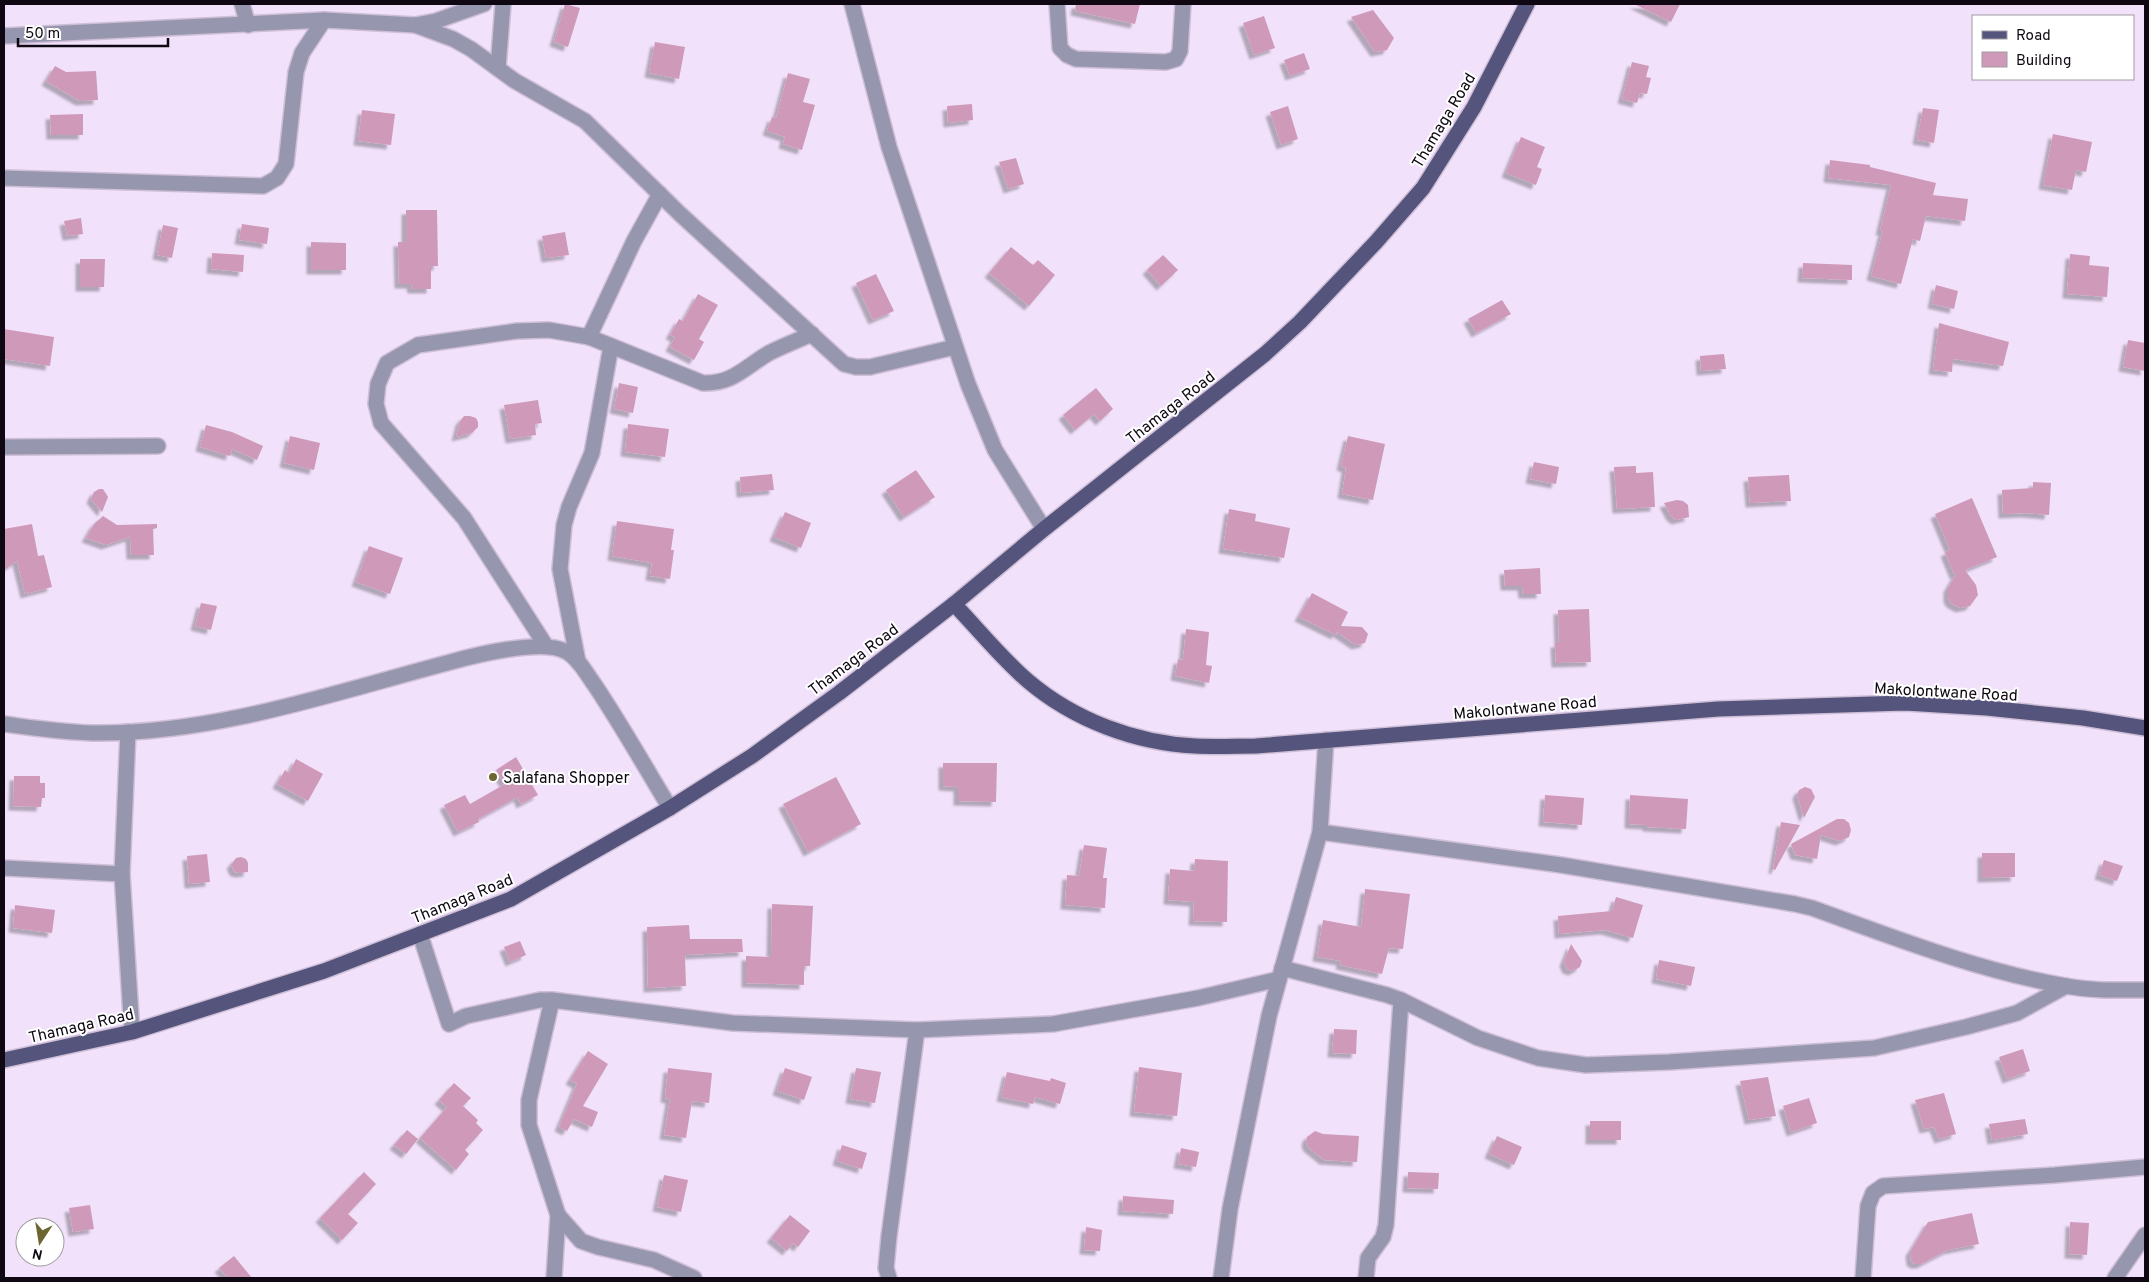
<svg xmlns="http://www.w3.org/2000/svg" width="2149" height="1282" viewBox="0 0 2149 1282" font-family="Overpass,sans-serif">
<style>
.building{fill:#cf9ab9;filter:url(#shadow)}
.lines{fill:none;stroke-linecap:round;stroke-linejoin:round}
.minor-casing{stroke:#cebed6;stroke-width:18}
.major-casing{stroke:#cebed6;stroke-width:18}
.minor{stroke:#9697ae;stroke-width:15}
.major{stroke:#54547c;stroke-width:15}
.poi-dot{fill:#6c6633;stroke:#fff;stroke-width:2}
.labels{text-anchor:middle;stroke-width:4;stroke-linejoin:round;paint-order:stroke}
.street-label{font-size:16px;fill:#0f0812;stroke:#fff}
.poi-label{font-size:16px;fill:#0f0812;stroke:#fff;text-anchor:start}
</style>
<defs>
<filter id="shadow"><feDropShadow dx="-4.5" dy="4.5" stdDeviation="1" flood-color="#0004"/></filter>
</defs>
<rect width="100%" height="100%" fill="#f2e1fb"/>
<!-- building -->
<g class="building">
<polygon points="565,4 580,8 568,47 554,42"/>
<polygon points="1076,4 1140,4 1135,24 1075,11"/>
<polygon points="1634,4 1680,4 1671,22"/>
<polygon points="1373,10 1394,38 1387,50 1375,52 1351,17"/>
<polygon points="1264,16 1275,48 1254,55 1243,23"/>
<polygon points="655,42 685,47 679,79 649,73"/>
<polygon points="1304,53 1310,69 1290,76 1284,60"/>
<polygon points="1632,62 1649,66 1646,77 1651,78 1647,94 1640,93 1637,103 1622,99"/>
<polygon points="55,66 66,72 96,71 98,100 80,101 46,81"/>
<polygon points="788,73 810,79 803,102 815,105 802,150 783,144 785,137 767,131 772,117 776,118"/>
<polygon points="972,104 973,120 948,123 947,106"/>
<polygon points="1288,106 1298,139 1281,145 1270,112"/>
<polygon points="1923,108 1939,110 1934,143 1917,140"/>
<polygon points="362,110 395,114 391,145 358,141"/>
<polygon points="83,114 83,135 51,135 50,115"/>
<polygon points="2053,134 2092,142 2086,172 2076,170 2072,190 2043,185"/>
<polygon points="1521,137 1545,147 1537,167 1542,169 1536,185 1506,173"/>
<polygon points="1016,158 1024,184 1008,189 999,162"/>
<polygon points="1830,160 1870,165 1870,167 1936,183 1933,195 1968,199 1965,221 1926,216 1920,241 1913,239 1901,284 1871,276 1883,231 1880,231 1891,185 1828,178"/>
<polygon points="406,210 437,210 438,266 431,266 431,289 412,289 411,284 399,284 398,242 406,242"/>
<polygon points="81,218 83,234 67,236 64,221"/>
<polygon points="242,224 269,228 267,244 239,240"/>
<polygon points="163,225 178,228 172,258 157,255"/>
<polygon points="565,232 569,255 546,258 542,236"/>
<polygon points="311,242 346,243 346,270 311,270"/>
<polygon points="1011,247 1033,265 1038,260 1055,275 1029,306 989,273"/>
<polygon points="212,253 244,255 243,272 211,269"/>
<polygon points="2070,254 2090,256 2089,265 2109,267 2107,297 2067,294"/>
<polygon points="1163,255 1178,270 1161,286 1147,270"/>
<polygon points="80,259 105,259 104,287 80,287"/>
<polygon points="1803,263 1852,265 1852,280 1802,278"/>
<polygon points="876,274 894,311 873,320 856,283"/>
<polygon points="1936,285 1958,291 1954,309 1932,304"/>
<polygon points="698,294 718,305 699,339 704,342 694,360 670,347 675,337 670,335 679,319 683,321"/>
<polygon points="1502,300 1511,314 1476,333 1468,319"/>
<polygon points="1939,323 2009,342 2003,366 1953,359 1952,372 1933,370"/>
<polygon points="4,329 54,337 50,366 4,359"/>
<polygon points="2128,340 2145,343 2145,371 2123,367"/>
<polygon points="1724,354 1726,369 1701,371 1700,356"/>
<polygon points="619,383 638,387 633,413 614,409"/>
<polygon points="1096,388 1113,409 1100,421 1094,414 1075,430 1063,415"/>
<polygon points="538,400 542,423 535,424 536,435 510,439 504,405"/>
<polygon points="464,416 470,416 476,418 478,422 478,427 472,433 456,437 460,421"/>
<polygon points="628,424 669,429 665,457 625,452"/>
<polygon points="206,425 232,432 263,446 257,460 232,449 230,456 200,447"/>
<polygon points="290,436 320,443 314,470 284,463"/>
<polygon points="1348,436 1385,444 1373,500 1342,494 1346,468 1341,466"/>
<polygon points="1534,462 1559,467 1556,484 1530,479"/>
<polygon points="1636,466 1636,473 1653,472 1655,507 1617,509 1614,467"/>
<polygon points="916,470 935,497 904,517 886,490"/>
<polygon points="772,474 774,490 741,493 740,477"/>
<polygon points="1789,475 1791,501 1750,503 1748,477"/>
<polygon points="2033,482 2051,483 2049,515 2026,513 2003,514 2002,490 2033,488"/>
<polygon points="99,489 103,489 108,497 102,512 91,499 94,492"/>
<polygon points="1972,498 1997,557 1965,570 1976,585 1978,595 1970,606 1960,608 1951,603 1948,598 1948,588 1956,574 1954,574 1945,552 1950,550 1935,514"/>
<polygon points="1677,500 1683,501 1688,505 1689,517 1676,520 1671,516 1664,503"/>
<polygon points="1229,509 1256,514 1255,521 1290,528 1284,558 1223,549"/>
<polygon points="785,512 811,523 801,548 774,537"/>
<polygon points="103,516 117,525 157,524 157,528 153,529 154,555 131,555 130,537 106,545 86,538 94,524"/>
<polygon points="617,521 674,529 671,550 674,550 670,579 650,576 652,563 612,556"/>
<polygon points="32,524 38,556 44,555 52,587 25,594 17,561 4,570 4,529"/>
<polygon points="369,546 403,558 390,594 356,582"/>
<polygon points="1540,568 1541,594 1523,594 1522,586 1505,586 1504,570"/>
<polygon points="1312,593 1348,612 1341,626 1362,627 1368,634 1365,643 1356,645 1337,632 1336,635 1299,617"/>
<polygon points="201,603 217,606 211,630 195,626"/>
<polygon points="1589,609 1591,662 1556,663 1555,643 1559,643 1558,610"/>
<polygon points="1186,629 1209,632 1206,665 1212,666 1209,683 1175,676 1178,659 1183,660"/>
<polygon points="516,757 538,795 521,804 518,797 478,819 479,822 458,832 444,805 465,795 470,804 505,784 496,770"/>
<polygon points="296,759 323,774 308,801 277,784 285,770 289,773"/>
<polygon points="943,763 997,763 996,802 958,801 958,787 943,786"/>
<polygon points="14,776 40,776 40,783 45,783 45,798 42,798 41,807 13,806"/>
<polygon points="836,777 861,824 808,852 783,804"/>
<polygon points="1805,787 1811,789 1815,797 1804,818 1797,795 1799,790"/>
<polygon points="1545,795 1584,798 1582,825 1543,822"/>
<polygon points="1630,795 1688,799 1686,829 1647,827 1647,825 1629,824"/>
<polygon points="1837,819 1844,819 1849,823 1851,830 1849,837 1840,841 1821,835 1817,859 1795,855 1791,844"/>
<polygon points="1781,822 1800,825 1775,870 1773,869"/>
<polygon points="1084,845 1107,848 1103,878 1107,878 1105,908 1065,905 1067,875 1079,876"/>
<polygon points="1982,853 2015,853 2015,877 1982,878"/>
<polygon points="207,854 210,882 189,884 187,856"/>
<polygon points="241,857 246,859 248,863 248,872 240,873 235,872 231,865 236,858"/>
<polygon points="1195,859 1228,861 1227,922 1193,921 1194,902 1168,900 1170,869 1194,871"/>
<polygon points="2104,860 2123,866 2117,881 2099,875"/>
<polygon points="1365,889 1410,894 1403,949 1389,948 1382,974 1340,965 1341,961 1317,957 1323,920 1361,927"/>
<polygon points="1616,897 1643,905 1633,938 1605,930 1559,934 1558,916 1612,911"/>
<polygon points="772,904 813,906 810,966 804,966 804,985 746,983 746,956 771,957"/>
<polygon points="15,905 55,910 52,933 13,928"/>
<polygon points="689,925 690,939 742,939 743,952 685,955 686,986 648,988 647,927"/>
<polygon points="520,941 526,955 510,962 504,947"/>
<polygon points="1571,944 1582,961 1580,967 1573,971 1567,969 1564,962"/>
<polygon points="1659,960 1695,967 1691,986 1656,979"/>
<polygon points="1334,1029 1357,1030 1356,1054 1332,1053"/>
<polygon points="2023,1049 2030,1071 2007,1079 1999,1057"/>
<polygon points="588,1051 608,1064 583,1106 598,1112 592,1127 574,1119 567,1131 559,1127 577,1084 570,1080"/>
<polygon points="1139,1067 1182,1073 1177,1116 1134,1112"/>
<polygon points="668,1068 712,1073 709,1103 692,1101 686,1138 664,1135 670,1099 665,1098"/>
<polygon points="785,1068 812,1077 804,1100 777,1091"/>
<polygon points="856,1068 881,1072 875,1103 850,1099"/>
<polygon points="1007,1072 1050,1081 1051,1078 1066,1083 1060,1104 1035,1097 1033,1104 1001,1097"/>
<polygon points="1768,1077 1776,1116 1749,1120 1740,1081"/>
<polygon points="454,1083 471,1098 463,1106 478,1120 476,1123 483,1130 465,1150 469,1154 456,1170 420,1138 447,1107 439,1100"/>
<polygon points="1944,1093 1956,1134 1939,1139 1934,1127 1924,1129 1915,1100"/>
<polygon points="1809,1098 1817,1123 1791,1132 1783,1106"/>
<polygon points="2025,1119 2028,1134 1992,1140 1989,1124"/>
<rect x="1590" y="1121" width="31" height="19"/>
<polygon points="407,1130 418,1139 406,1154 394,1145"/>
<polygon points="1315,1131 1323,1134 1359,1136 1357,1162 1324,1160 1308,1147 1306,1142 1307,1137"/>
<polygon points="1497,1136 1522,1147 1514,1165 1489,1154"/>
<polygon points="842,1145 867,1153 862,1169 837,1161"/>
<polygon points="1181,1148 1199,1152 1196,1167 1178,1164"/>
<polygon points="364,1172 376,1184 348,1214 358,1223 342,1240 320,1218"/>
<polygon points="1408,1172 1439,1173 1438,1189 1407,1188"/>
<polygon points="664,1175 688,1180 681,1212 657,1207"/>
<polygon points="1123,1196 1174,1200 1173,1214 1122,1211"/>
<polygon points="90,1205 94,1229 73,1232 69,1208"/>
<polygon points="1972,1213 1979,1244 1948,1250 1921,1264 1915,1264 1911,1261 1910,1252 1928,1222"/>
<polygon points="790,1215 810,1231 798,1247 793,1243 787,1251 771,1238"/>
<polygon points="2070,1222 2089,1223 2087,1255 2069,1254"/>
<polygon points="1086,1227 1102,1230 1100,1251 1084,1250"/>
<polygon points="234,1256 252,1278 228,1278 219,1268"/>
</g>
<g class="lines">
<defs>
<g id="minor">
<polyline points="242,4 248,25"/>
<polyline points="852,4 889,147 968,384 995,450 1044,529"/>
<polyline points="1057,4 1060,48 1067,55 1076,59 1166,62 1176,59 1180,51 1183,4"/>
<polyline points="415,25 453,39 471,49 515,81 585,121 680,214 844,364 856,367 870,367 955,347"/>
<polyline points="4,36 324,20 415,25 436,21 484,4"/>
<polyline points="498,68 503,4"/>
<polyline points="4,178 263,186 277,178 286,164 296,72 302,53 324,20"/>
<polyline points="589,337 634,241 660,194"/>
<polyline points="4,447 158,446"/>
<path d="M546,646L464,518L381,423L376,404L378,384L387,363L418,345L517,331L549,330L589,337L703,383C733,384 745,367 769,353C783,346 798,340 812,334"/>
<polyline points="578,662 560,569 564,525 569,507 592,453 611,346"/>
<path d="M4,724C35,728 67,733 99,733C218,733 333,693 447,663C475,655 542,638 567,652C579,659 586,673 594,684C621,724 645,767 670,808"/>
<polyline points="128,732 122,874 132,1032"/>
<path d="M1320,832L1561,865L1795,904L1812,908C1895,938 1979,971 2066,986C2092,991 2119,990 2145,990"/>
<polyline points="4,868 122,874"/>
<polyline points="420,934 449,1024 466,1016 540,1000 552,1000 733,1023 917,1030 1053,1024 1198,998 1279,979"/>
<polyline points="1282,968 1387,995 1401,1000 1478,1038 1538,1058 1586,1065 1669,1062 1874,1048 1966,1027 2017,1013 2066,986"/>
<polyline points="552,1000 529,1100 529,1125 558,1215 554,1278"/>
<polyline points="558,1215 581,1241 598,1247 654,1260 694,1278"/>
<polyline points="889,1278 886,1268 889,1236 917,1030"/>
<polyline points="1221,1278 1230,1209 1269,1016 1320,832 1326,740"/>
<polyline points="1366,1278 1368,1258 1383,1237 1386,1225 1401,1000"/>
<polyline points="1863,1278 1868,1206 1873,1193 1883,1186 2055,1175 2145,1167"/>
<polyline points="2115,1278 2145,1235"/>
</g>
<g id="major">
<path d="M954,604C978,629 1002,659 1028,681C1074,720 1135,743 1195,746C1216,747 1236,746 1256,746L1718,709L1905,703L1987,708L2083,718L2145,728"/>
<polyline points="4,1060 132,1032 324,971 511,899 670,808 752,756 839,693 954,604 1044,529 1265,354 1300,322 1376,242 1423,188 1474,107 1527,4"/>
</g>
</defs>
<!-- minor casing -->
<use href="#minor" class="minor-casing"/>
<!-- major casing -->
<use href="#major" class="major-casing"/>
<!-- minor -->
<use href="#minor" class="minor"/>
<!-- major -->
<use href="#major" class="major"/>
</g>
<!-- markers -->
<circle class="poi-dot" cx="493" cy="777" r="5"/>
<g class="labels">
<!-- street labels -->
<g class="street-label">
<text transform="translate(1443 120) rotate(-59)" y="6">Thamaga Road</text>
<text transform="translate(1170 407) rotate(-38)" y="6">Thamaga Road</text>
<text transform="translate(853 659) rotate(-37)" y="6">Thamaga Road</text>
<text transform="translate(1946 691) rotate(3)" y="6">Makolontwane Road</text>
<text transform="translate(1525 707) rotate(-5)" y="6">Makolontwane Road</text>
<text transform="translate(462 898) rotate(-22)" y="6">Thamaga Road</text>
<text transform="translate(81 1025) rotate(-13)" y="6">Thamaga Road</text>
</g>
<!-- poi labels -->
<g class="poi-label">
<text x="503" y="783">Salafana Shopper</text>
</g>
</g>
<!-- border -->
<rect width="2149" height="1282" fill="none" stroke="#0f0812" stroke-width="10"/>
<!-- legend -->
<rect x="1972" y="15" width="162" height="65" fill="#ffffff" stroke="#9f9ca0"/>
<rect x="1982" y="31" width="25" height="8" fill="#54547c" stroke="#9f9ca0"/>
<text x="2016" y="40" font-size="15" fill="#0f0812">Road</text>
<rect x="1982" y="52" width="25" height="15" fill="#cf9ab9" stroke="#9f9ca0"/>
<text x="2016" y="65" font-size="15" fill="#0f0812">Building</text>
<!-- north arrow -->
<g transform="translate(40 1242) rotate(192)"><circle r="24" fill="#ffffff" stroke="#9f9ca0"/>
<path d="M0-4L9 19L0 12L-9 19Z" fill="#6c6633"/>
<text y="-8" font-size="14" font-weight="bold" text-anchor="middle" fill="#0f0812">N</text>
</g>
<!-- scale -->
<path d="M18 38v8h150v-8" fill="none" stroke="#0f0812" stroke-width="2.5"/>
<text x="25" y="38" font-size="15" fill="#0f0812" stroke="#ffffff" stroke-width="4" paint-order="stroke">50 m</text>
</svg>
